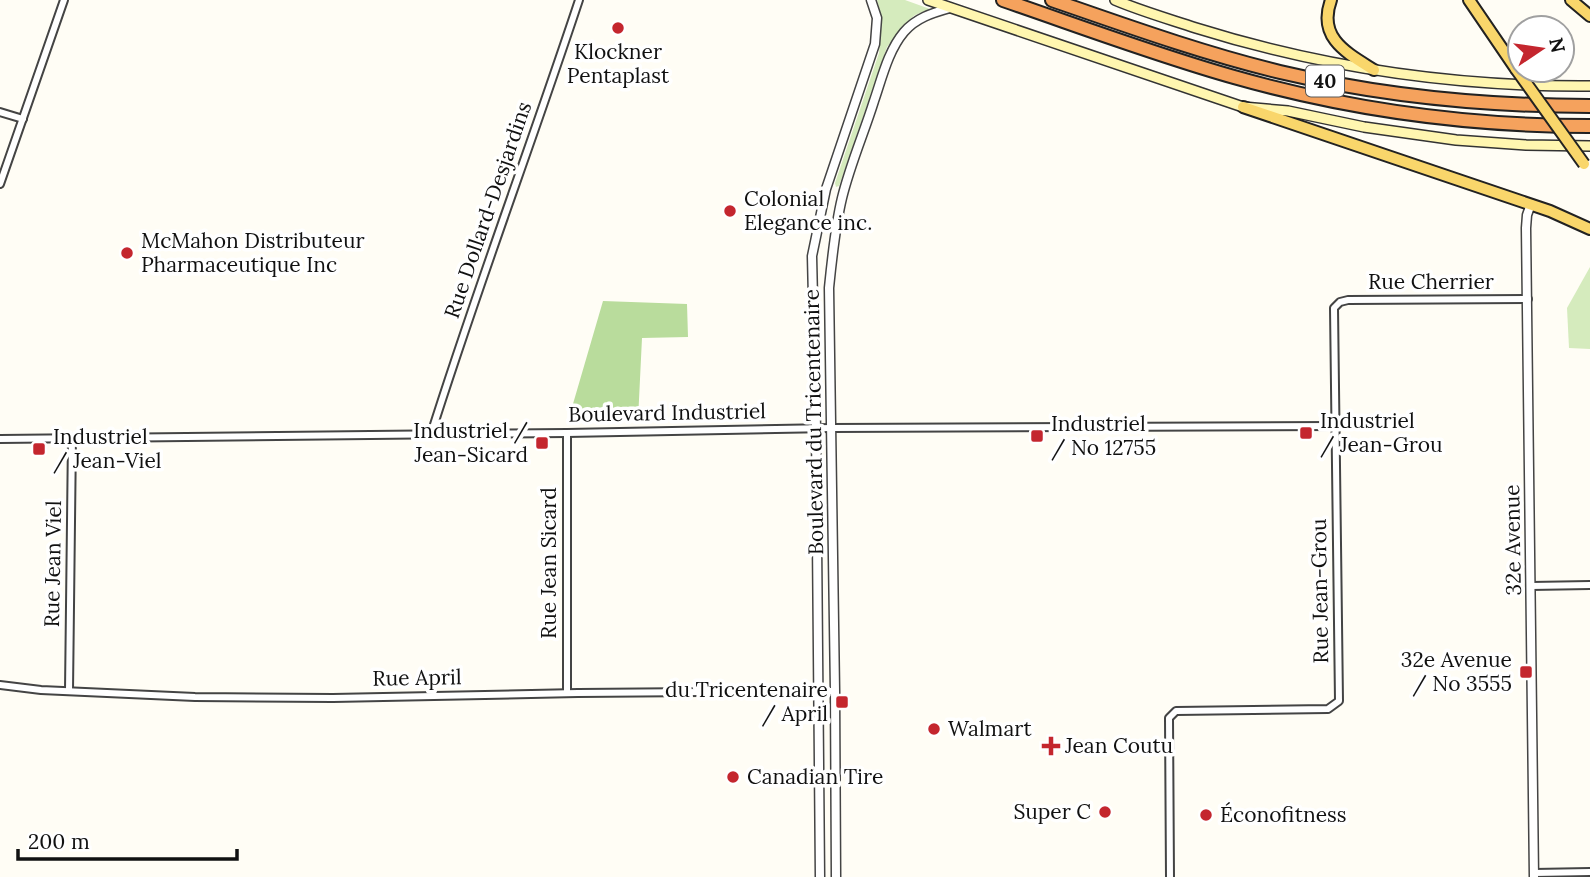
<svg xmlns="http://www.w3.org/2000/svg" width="1590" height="877" viewBox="0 0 1590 877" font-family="Lora,serif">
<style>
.green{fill:#d5ebbd}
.forest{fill:#b9dc9c}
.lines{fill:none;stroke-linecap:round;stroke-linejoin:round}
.minor-casing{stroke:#444;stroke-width:10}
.tertiary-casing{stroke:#444;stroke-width:11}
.secondary-casing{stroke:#333;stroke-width:12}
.primary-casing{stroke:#222;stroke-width:14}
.motorway-casing{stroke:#222;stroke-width:16}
.minor{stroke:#fff;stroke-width:6}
.tertiary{stroke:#fff;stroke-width:8}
.secondary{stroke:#fff6b0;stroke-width:9}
.primary{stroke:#f9d66b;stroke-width:10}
.motorway{stroke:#f5a25d;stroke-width:12}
.primary-bridge-casing{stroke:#222;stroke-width:14;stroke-linecap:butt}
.primary-bridge{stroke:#f9d66b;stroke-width:10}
.poi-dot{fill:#c4262e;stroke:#fff;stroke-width:2.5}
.labels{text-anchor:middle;stroke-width:7;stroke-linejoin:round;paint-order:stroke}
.shield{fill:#fff;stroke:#585858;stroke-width:2}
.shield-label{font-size:19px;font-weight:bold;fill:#111}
.poi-label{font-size:21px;fill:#111;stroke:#fff;text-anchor:start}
.street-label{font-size:21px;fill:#111;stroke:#fff}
</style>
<rect width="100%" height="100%" fill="#fffdf5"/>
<!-- green -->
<g class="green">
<polygon points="877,0 905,0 930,9 915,15 909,20 887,47 839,186 836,187 835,183 879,53 882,19"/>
<polygon points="1590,267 1590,349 1569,348 1567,308"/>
</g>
<!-- forest -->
<polygon class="forest" points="603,301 687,304 688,337 642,338 638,420 568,421"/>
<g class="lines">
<defs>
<g id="minor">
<polyline points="0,112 23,119"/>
<polyline points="0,184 64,0"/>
<path d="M431,434C477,288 531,145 579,0"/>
<polyline points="0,439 567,433 831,428 1335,426"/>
<polyline points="1531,586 1590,585"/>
<polyline points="0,685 41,690 195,697 333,698 578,693 835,691"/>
<polyline points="69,691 72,437"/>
<polyline points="567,693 567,433"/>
<polyline points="1534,873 1590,872"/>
<polyline points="1170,877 1169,718 1176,711 1328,709 1339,701 1334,308 1340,302 1348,300 1528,299"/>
</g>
<g id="tertiary">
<polyline points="1531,204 1527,215 1526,228 1534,877"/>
<polyline points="820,877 816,428 812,256 826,189 875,44 877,18 871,0"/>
<path d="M836,877L835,691L829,288C832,258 835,227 842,198C850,165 864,133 874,101C882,78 888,51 904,32C916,18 932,13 950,8"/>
</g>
<g id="secondary">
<polyline points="928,0 1243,107 1288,111 1364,127 1456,140 1526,145 1590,146"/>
<path d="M1115,0C1141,11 1169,19 1196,28C1324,68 1456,87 1590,86"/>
</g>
<g id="primary">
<path d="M1331,0C1317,38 1347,53 1374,70"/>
<polyline points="1469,0 1516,69"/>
<polyline points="1571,0 1590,16"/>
<polyline points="1243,107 1550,211 1590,229"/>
</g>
<g id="motorway">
<path d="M1003,0C1079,26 1156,55 1234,77C1350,110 1470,126 1590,126"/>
<path d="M1052,0C1127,26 1202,53 1280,72C1382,96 1485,106 1590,106"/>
</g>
</defs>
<!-- minor casing -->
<use href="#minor" class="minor-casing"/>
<!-- tertiary casing -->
<use href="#tertiary" class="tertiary-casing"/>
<!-- secondary casing -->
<use href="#secondary" class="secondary-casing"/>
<!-- primary casing -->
<use href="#primary" class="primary-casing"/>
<!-- motorway casing -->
<use href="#motorway" class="motorway-casing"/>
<!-- minor -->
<use href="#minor" class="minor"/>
<!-- tertiary -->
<use href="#tertiary" class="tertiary"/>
<!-- secondary -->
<use href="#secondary" class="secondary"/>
<!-- primary -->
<use href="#primary" class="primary"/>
<!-- motorway -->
<use href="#motorway" class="motorway"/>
<defs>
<polyline id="primary-bridge" points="1516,69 1584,164"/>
</defs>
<!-- primary-bridge casing -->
<use href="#primary-bridge" class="primary-bridge-casing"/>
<!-- primary-bridge -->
<use href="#primary-bridge" class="primary-bridge"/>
</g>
<!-- markers -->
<g class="poi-dot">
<circle cx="618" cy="28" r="7"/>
<circle cx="730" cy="211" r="7"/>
<circle cx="127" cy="253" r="7"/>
<rect x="1299" y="426" width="14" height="14" rx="3.5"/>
<rect x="1030" y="429" width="14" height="14" rx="3.5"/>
<rect x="535" y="436" width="14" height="14" rx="3.5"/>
<rect x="32" y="442" width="14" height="14" rx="3.5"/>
<rect x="1519" y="665" width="14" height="14" rx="3.5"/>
<rect x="835" y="695" width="14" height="14" rx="3.5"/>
<circle cx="934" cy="729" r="7"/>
<path d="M1047.5 735.5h7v7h7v7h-7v7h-7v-7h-7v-7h7z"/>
<circle cx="733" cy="777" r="7"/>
<circle cx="1105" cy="812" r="7"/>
<circle cx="1206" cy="815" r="7"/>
</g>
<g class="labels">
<!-- shield labels -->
<rect class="shield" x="1306" y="65.5" width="38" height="31" rx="5"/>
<g class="shield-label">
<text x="1325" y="88">40</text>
</g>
<!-- poi labels -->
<g class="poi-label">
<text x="618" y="59" text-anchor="middle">Klockner<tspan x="618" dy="24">Pentaplast</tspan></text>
<text x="744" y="206">Colonial<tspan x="744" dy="24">Elegance inc.</tspan></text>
<text x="141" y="248">McMahon Distributeur<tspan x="141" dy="24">Pharmaceutique Inc</tspan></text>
<text x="1320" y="428">Industriel<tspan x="1320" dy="24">/ Jean-Grou</tspan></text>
<text x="1051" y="431">Industriel<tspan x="1051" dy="24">/ No 12755</tspan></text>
<text x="528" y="438" text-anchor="end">Industriel /<tspan x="528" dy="24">Jean-Sicard</tspan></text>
<text x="53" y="444">Industriel<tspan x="53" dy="24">/ Jean-Viel</tspan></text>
<text x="1512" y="667" text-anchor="end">32e Avenue<tspan x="1512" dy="24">/ No 3555</tspan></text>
<text x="828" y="697" text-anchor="end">du Tricentenaire<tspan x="828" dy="24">/ April</tspan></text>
<text x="948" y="736">Walmart</text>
<text x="1065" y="753">Jean Coutu</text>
<text x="747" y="784">Canadian Tire</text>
<text x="1091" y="819" text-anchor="end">Super C</text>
<text x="1220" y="822">Éconofitness</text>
</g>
<!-- street labels -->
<g class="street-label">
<text transform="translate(488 210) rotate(-71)" y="7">Rue Dollard-Desjardins</text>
<text x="1431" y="289">Rue Cherrier</text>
<text transform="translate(667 413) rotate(-1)" y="7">Boulevard Industriel</text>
<text transform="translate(814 422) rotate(-91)" y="7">Boulevard du Tricentenaire</text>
<text transform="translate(1513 540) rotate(-91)" y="7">32e Avenue</text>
<text transform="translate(549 563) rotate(-90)" y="7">Rue Jean Sicard</text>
<text transform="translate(53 564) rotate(-89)" y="7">Rue Jean Viel</text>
<text transform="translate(1320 591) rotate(-91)" y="7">Rue Jean-Grou</text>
<text transform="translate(417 678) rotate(-1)" y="7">Rue April</text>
</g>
</g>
<!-- north arrow -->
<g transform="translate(1541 49) rotate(77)"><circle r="33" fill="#ffffff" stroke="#a0a0a0" stroke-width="2"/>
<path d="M0-5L12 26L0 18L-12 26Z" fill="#c4262e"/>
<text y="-10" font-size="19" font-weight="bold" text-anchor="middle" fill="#111111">N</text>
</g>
<!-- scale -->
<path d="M18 849v10h219v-10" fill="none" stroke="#111111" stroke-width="3.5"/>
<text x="28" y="849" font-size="21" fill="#111111" stroke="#ffffff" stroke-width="5" paint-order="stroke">200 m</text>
</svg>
